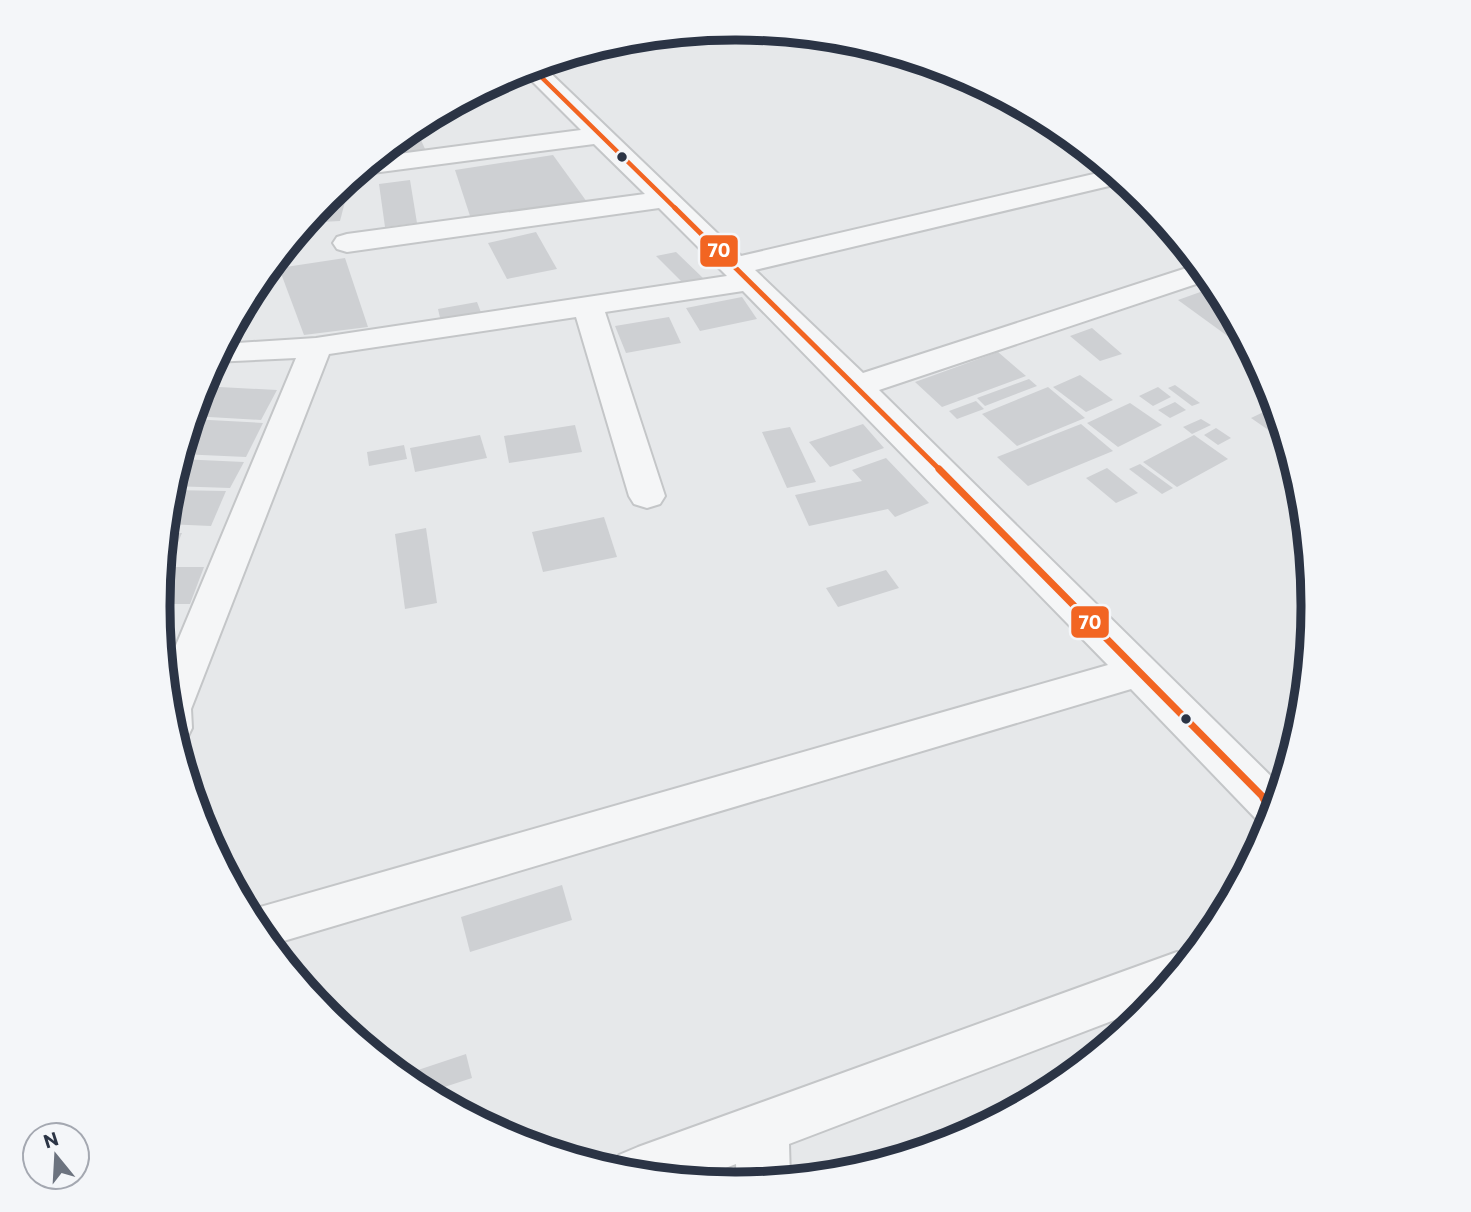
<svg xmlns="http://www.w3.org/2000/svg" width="1471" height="1212" viewBox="0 0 1471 1212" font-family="Commissioner,sans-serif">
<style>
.building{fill:#ced0d3}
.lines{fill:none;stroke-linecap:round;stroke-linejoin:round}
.minor-casing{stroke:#c4c6c8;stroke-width:4}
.minor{fill:#f5f6f7;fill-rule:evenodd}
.bus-1-far3-casing{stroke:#f4f6f9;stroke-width:8}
.bus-1-far2-casing{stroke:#f4f6f9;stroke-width:10}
.bus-1-far1-casing{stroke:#f4f6f9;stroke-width:12}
.bus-1-casing{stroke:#f4f6f9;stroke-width:14}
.bus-1-far3{stroke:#f26522;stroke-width:4.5}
.bus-1-far2{stroke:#f26522;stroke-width:5}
.bus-1-far1{stroke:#f26522;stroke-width:7}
.bus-1{stroke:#f26522;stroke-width:9}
.bus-dot{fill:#2b3445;stroke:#f4f6f9;stroke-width:2.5}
.rim{fill:none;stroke:#2b3445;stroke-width:9}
.line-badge{stroke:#f4f6f9;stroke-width:2.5}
.badge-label{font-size:19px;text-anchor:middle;font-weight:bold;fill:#fff}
</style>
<rect width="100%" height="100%" fill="#e6e8ea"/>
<!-- building -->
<g class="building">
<polygon points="471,95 478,104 439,113 438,113"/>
<polygon points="413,127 420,136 393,143 406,132"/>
<polygon points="421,140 425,149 397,154 393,145"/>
<polygon points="553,155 587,202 471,219 455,170"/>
<polygon points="410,180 417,223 385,227 379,184"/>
<polygon points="331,194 347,194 340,221 321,222"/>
<polygon points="536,232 557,269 507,279 488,243"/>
<polygon points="676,252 704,279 685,285 656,256"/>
<polygon points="345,258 368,327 304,335 279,268"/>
<polygon points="1217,286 1243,336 1233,340 1178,300"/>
<polygon points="742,297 757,319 700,331 686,308"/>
<polygon points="477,302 482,315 441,322 438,309"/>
<polygon points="669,317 681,343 626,353 615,326"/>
<polygon points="1092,328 1122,354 1100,361 1070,336"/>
<polygon points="998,352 1026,376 942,407 915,382"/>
<polygon points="1080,375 1113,400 1086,412 1053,387"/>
<polygon points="1029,379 1037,386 985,406 977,398"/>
<polygon points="1175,385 1200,403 1192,406 1168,388"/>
<polygon points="201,386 277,390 261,420 192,416"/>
<polygon points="1048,387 1085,418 1017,446 982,414"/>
<polygon points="1158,387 1171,397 1153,406 1139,396"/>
<polygon points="976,401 984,409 957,419 949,411"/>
<polygon points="1175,402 1186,410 1170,418 1158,410"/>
<polygon points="1130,403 1162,425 1118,447 1087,423"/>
<polygon points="1276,406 1281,424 1287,443 1251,418"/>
<polygon points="191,419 263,423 246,457 180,454"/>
<polygon points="1201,419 1211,425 1192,434 1183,427"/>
<polygon points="863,424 884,448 830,467 809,442"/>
<polygon points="1081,424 1113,451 1028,486 997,457"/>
<polygon points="575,425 582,452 509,463 504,436"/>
<polygon points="790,427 816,482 787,488 762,432"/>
<polygon points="1216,428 1231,438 1218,445 1204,435"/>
<polygon points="480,435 487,458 415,472 410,448"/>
<polygon points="1194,435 1228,459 1177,487 1143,462"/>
<polygon points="404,445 407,459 369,466 367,452"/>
<polygon points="886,458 929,503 895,517 888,509 809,526 795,495 862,481 852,470"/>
<polygon points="179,459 244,462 230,488 171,486"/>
<polygon points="1140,464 1173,488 1162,494 1129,469"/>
<polygon points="1107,468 1138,493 1116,503 1086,478"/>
<polygon points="170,490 226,491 211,526 166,524"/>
<polygon points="604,517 617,557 543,572 532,532"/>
<polygon points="426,528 437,603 405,609 395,534"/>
<polygon points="165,533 182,533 170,561 162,561"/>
<polygon points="161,567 204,567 190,604 158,604"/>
<polygon points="886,570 899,588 838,607 826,588"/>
<polygon points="562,885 572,920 470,952 461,917"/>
<polygon points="466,1054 472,1078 426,1093 419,1089 415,1071"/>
</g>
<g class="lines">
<defs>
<g id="minor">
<polygon points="541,64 741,256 1111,170 1126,182 755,270 863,373 1199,264 1211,279 879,390 1282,787 1270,826 1259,822 1131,689 270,945 246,911 1108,665 743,291 605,312 665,496 660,504 647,508 634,504 629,496 576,317 329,354 191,709 192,728 186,740 176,743 169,718 164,674 296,358 213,362 223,344 316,338 727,276 659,208 347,252 337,249 333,243 337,237 347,234 645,194 594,144 365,174 357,172 376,157 581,130 521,70"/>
<polygon points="1177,952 1191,957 1151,1006 789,1144 790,1179 737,1184 736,1164 694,1180 613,1170 619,1155 638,1147"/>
</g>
</defs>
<!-- minor casing -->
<use href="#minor" class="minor-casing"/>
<!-- minor -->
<use href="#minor" class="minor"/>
<defs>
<polyline id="bus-1-far3" points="531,67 676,209"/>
<polyline id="bus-1-far2" points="675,208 941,471"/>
<polyline id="bus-1-far1" points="939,469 1266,800"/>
<polyline id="bus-1" points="1264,798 1275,809"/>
</defs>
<!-- bus-1-far3 casing -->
<use href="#bus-1-far3" class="bus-1-far3-casing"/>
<!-- bus-1-far2 casing -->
<use href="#bus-1-far2" class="bus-1-far2-casing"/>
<!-- bus-1-far1 casing -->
<use href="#bus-1-far1" class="bus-1-far1-casing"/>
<!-- bus-1 casing -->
<use href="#bus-1" class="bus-1-casing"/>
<!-- bus-1-far3 -->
<use href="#bus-1-far3" class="bus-1-far3"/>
<!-- bus-1-far2 -->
<use href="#bus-1-far2" class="bus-1-far2"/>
<!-- bus-1-far1 -->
<use href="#bus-1-far1" class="bus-1-far1"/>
<!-- bus-1 -->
<use href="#bus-1" class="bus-1"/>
</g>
<!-- markers -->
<g class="bus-dot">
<circle cx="622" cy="157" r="6"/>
<circle cx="1186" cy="719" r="6"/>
</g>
<!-- crop -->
<path d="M0 0H1471V1212H0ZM735 40H736A565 565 0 0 1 1301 605V607A565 565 0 0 1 736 1172H735A565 565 0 0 1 170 607V605A565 565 0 0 1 735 40Z" fill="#f4f6f9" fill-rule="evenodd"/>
<path class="rim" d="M735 40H736A565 565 0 0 1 1301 605V607A565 565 0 0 1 736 1172H735A565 565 0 0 1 170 607V605A565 565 0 0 1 735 40Z"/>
<g class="line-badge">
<rect x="699" y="234" width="40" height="34" rx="7" fill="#f26522"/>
<rect x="1070" y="605" width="40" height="34" rx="7" fill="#f26522"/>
</g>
<g class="badge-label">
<text x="719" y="257">70</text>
<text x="1090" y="629">70</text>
</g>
<!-- north arrow -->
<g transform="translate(56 1156) rotate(342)"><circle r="33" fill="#f4f6f9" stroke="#a4a8b1" stroke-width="2"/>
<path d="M0-5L12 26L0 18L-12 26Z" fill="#6c737f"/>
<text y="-10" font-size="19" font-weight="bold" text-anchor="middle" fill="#2b3445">N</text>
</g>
</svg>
